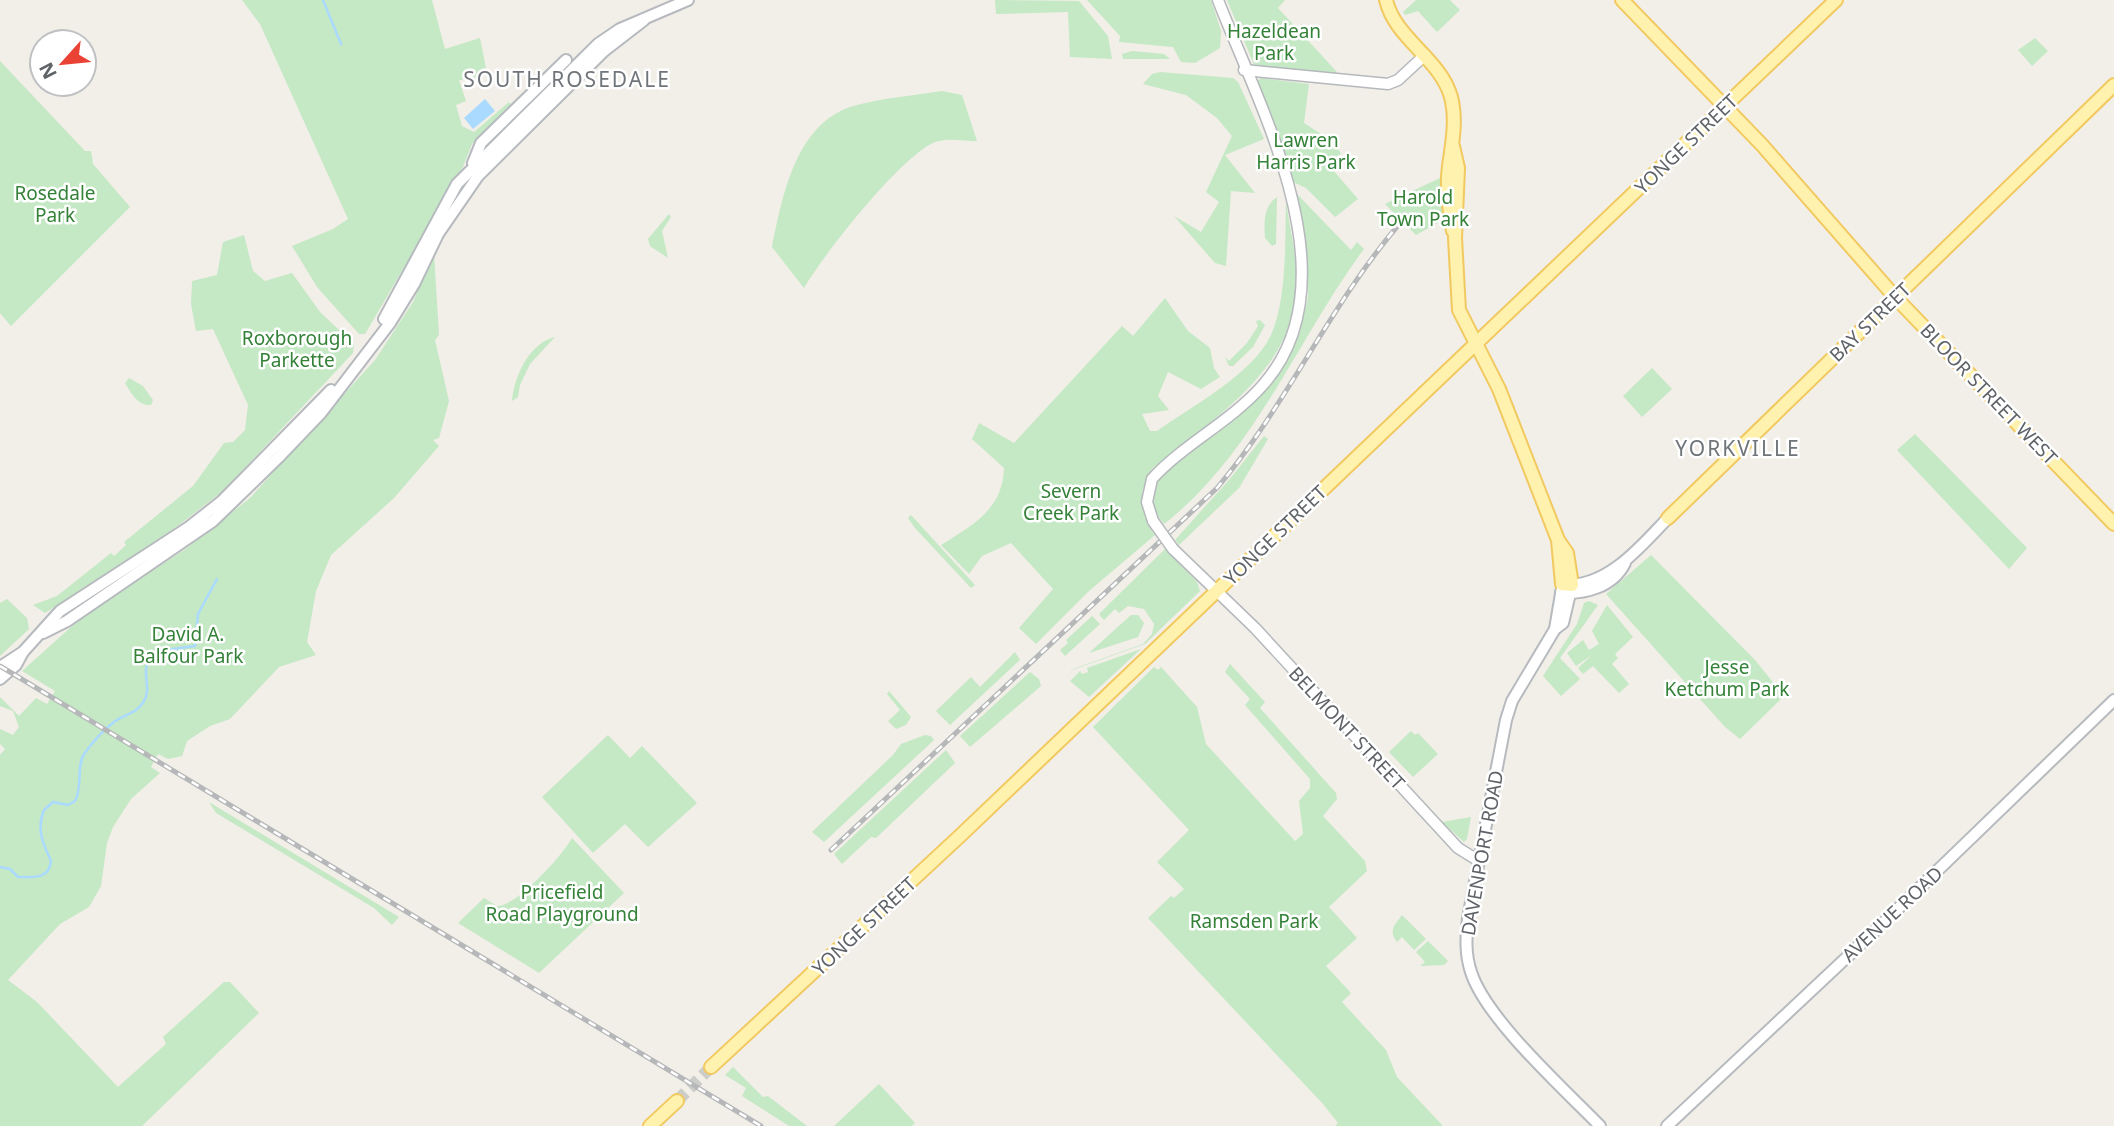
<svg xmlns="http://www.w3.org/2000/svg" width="2114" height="1126" viewBox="0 0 2114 1126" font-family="'Noto Sans',sans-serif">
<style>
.green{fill:#c5e8c5}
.water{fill:#aadaff}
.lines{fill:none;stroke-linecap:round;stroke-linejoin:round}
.stream{stroke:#aadaff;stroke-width:2.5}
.primary-tunnel{stroke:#ccccc8;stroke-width:12;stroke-dasharray:12 6;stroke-linecap:butt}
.tertiary-casing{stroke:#b5b8bc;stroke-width:13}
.secondary-casing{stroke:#b6babf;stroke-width:14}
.primary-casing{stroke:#f2c960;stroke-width:16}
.tertiary{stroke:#fff;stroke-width:10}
.secondary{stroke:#fff;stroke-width:10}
.primary{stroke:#fff2af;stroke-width:12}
.rail-casing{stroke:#b6b7b8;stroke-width:5}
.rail{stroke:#fff;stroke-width:2.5;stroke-dasharray:8;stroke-linecap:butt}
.tertiary-bridge-casing{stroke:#b5b8bc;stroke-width:13;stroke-linecap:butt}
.tertiary-bridge{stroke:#fff;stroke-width:10}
.labels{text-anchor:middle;stroke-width:5;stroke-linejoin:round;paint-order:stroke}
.park-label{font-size:19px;fill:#348238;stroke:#fff}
.street-label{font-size:19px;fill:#5f6368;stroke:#fff}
.neighbourhood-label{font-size:21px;letter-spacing:2px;fill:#70757a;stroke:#fff}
</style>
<rect width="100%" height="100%" fill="#f1efe8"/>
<!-- green -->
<g class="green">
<polygon points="242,0 432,0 445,49 480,38 487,73 479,78 459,80 466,101 456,105 462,126 474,132 509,102 512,105 472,144 463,167 365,334 359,334 317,287 292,246 333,229 348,219 260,24"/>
<polygon points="995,0 1079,1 1108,36 1112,59 1070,57 1068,12 996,14"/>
<polygon points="1087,0 1211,0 1221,31 1220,48 1195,63 1181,62 1173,47 1119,42 1120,36"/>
<polygon points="1227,0 1285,0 1278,8 1337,72 1337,76 1255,67"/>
<polygon points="1416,0 1450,0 1460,10 1437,32 1418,11 1405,15 1403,12"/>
<polygon points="2035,38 2048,51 2032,66 2018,50"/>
<polygon points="1132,51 1164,54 1170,59 1123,59 1122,54"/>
<polygon points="0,61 85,151 91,151 93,164 130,207 11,326 0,313"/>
<polygon points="1160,72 1233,78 1238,82 1264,139 1225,155 1255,193 1231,191 1226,266 1215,263 1174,216 1201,232 1219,202 1206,192 1232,136 1217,118 1186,95 1143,84 1152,74"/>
<polygon points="1261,78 1309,84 1304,123 1335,143 1341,154 1326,162 1358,199 1335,217 1306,188 1293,182 1255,83"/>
<path d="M942,91L962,95L977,141C965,141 950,138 939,141C907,147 821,258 804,288L772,247C782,198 795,126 850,107C879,98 912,96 942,91Z"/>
<polygon points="1440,178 1443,220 1416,235 1385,204"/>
<path d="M1297,194L1351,250L1357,242L1364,249C1297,339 1255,453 1164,524C1154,510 1145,503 1157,481C1207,426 1271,407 1298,331C1302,320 1307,307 1308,295C1310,264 1292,220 1297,194Z"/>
<path d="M1277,197L1276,244L1272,246L1265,238C1264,223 1263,207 1277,197Z"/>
<path d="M1286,202C1289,223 1294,244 1296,266C1306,364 1217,415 1152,469C1137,493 1139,512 1155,535L1089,591L1036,644L1019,628L1053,589L1011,543L982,556L969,574L941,545C973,525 1003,509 1004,468L972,439L979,423L1014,443L1122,326L1133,336L1165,298L1188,331L1210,348L1214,368L1220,377L1201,389L1168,372L1158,396L1169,410L1142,414L1150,431H1157C1192,406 1253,374 1271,335C1287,299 1285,241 1286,202Z"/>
<polygon points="669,214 671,217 662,231 668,258 650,246 648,239"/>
<polygon points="244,235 253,271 265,281 292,273 320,312 354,344 353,353 224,490 175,528 59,604 45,613 33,605 57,596 111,553 114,556 126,545 124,542 193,486 224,443 233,442 245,430 248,405 213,329 196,331 191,304 192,281 217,275 223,242"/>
<polygon points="434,254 439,335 435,340 449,401 439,438 433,440 439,446 394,498 331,555 316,591 307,642 316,655 279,667 230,719 210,726 187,741 182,756 168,759 158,754 151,767 160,773 131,799 113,827 107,843 101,886 89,907 60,924 8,980 37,1002 118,1087 166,1044 163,1037 224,982 230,982 259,1013 142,1126 0,1126 0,755 5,749 0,744 0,729 13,735 19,727 13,711 0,706 0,697 19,716 36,698 47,704 55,691 22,671 90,610 184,550 250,498 375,360 413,302"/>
<polygon points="1260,320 1265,325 1253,347 1233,366 1229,366 1225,357 1229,361 1247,343 1258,326 1256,321"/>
<path d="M555,337L530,364L520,385L518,397L512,401C514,377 529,343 555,337Z"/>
<polygon points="1652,368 1672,389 1642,417 1623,396"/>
<path d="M129,378L143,386L153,400L151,405C138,406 131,393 125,383Z"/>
<polygon points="1915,434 2027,548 2009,569 1897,450"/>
<polygon points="1264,436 1268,439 1239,488 1179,545 1175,540 1229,480"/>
<polygon points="911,515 975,585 971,588 915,528 908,518"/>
<polygon points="1165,549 1197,582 1200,591 1145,644 1072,670 1068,678 1073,669 1143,644 1152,634 1154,624 1144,609 1128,606 1119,613 1115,609 1104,620 1099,614"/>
<polygon points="1651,555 1755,660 1784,696 1740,739 1725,727 1606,594"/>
<polygon points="7,599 27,618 29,629 0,656 0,603"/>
<polygon points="1589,601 1598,605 1560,658 1580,679 1561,696 1543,676 1577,624 1584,603"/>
<polygon points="1607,605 1633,637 1615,654 1618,658 1612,664 1629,684 1619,693 1593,666 1583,674 1578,668 1592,655 1576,666 1567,653 1583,640 1589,650 1599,644 1592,631"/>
<polygon points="1131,615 1138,615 1144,623 1138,637 1089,653"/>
<polygon points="1092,616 1100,624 1065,656 1060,650 1068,643 1066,640"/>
<polygon points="1141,649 1089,697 1070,681 1080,671 1082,674 1088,672 1087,668"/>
<polygon points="1015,652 1020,660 950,725 936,711 971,677 980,687"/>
<polygon points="1230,664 1265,702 1260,708 1336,793 1337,799 1323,816 1365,861 1367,871 1329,907 1357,938 1326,966 1351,993 1342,1002 1386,1050 1397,1077 1443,1126 1335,1126 1338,1123 1323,1104 1148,918 1171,896 1174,898 1184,889 1157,862 1189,830 1093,727 1154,667 1158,670 1161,667 1197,707 1206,744 1295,841 1303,834 1299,801 1310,788 1310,779 1245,705 1250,699 1225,672"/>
<polygon points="1030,672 1039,679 1041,686 970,747 960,736"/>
<polygon points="889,691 911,717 906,725 896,729 888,721 900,710 887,694"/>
<polygon points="1411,731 1415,735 1418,733 1438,754 1413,777 1389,752"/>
<polygon points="608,735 630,758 642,746 697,803 648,847 625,824 593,853 542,797"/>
<polygon points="925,735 931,736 934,740 824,842 812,832 893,755 901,744"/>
<polygon points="946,750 955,763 876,838 871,837 842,864 834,854"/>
<polygon points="209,802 399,917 392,925 374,908 216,813"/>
<polygon points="1471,817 1467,839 1464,842 1442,822"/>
<path d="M572,838L624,893L539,973L458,923L484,898L497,906C516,907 562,856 572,838Z"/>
<path d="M1402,915L1426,939L1414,950L1402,937L1397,942C1388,930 1395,925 1402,915Z"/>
<polygon points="1428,941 1448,961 1444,965 1420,966 1425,962 1416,952"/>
<polygon points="733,1067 763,1097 768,1096 807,1126 789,1126 742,1096 746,1088 725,1075"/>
<polygon points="879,1084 915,1123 912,1126 834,1126"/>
</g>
<!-- water -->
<polygon class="water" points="485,99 495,111 473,129 464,118"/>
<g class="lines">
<!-- stream -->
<g class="stream">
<polyline points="323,0 341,44"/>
<path d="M0,867L10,869L18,877C33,877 49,880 51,861C43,844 36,829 44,810L53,802L68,805L75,801C83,786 76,767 84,754C92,743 103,730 114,722C124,714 137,714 144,701C152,688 141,673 149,660L173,649L195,646L198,614L217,579"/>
</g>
<!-- primary-tunnel -->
<polyline class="primary-tunnel" points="677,1101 711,1067"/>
<defs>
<g id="tertiary">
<polyline points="1244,70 1388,84 1398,80 1425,55"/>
<path d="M1153,521L1147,502L1152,479C1184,444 1230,422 1262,386C1356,282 1260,109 1218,0"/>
<polyline points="1173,549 1255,628 1458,848 1479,861"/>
</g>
<g id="secondary">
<polyline points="473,163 481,143 566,60"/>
<polyline points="384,319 457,184 598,44 620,29 688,0"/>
<path d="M1561,593C1586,594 1613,587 1625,563"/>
<polyline points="1555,629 1562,588"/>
<polyline points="43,633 67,621 213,521 278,458 321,413 390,323 414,284 438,234 478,176 604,51 644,20"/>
<polyline points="0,667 23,652 60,611 189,527 222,501 331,390"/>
<polyline points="0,679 16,665 23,652"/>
<path d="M1600,1126C1564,1089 1486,1019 1471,972C1465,954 1466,937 1468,918L1506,720L1512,701L1555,629L1563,623L1572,585C1612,582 1642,545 1668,518"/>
<polyline points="1667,1126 1878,928 2114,700"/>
</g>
<g id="primary">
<path d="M1386,0C1395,39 1440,58 1451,97C1457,120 1452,144 1449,166C1446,187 1449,210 1453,231"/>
<polyline points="1622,0 1762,145 1895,297 2114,524"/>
<polyline points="1453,146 1458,168 1455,238 1459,310 1499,389 1558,540 1567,553 1572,585 1562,584 1558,540"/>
<polyline points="1668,518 2114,85"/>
<polyline points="711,1067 962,834 1836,0"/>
<polyline points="650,1126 677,1101"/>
</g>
</defs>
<!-- tertiary casing -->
<use href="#tertiary" class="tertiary-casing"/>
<!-- secondary casing -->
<use href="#secondary" class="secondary-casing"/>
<!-- primary casing -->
<use href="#primary" class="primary-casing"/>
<!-- tertiary -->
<use href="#tertiary" class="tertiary"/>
<!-- secondary -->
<use href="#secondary" class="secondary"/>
<!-- primary -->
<use href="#primary" class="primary"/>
<defs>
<g id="rail">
<polyline points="0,666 761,1126"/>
<path d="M831,850L1217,488C1287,405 1330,304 1401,222"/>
</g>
</defs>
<!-- rail casing -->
<use href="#rail" class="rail-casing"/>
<!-- rail -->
<use href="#rail" class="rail"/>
<defs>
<polyline id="tertiary-bridge" points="1153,521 1173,549"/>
</defs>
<!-- tertiary-bridge casing -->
<use href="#tertiary-bridge" class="tertiary-bridge-casing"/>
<!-- tertiary-bridge -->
<use href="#tertiary-bridge" class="tertiary-bridge"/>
</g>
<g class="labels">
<!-- park labels -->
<g class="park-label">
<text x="1274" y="38">Hazeldean<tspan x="1274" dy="22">Park</tspan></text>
<text x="1306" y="147">Lawren<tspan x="1306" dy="22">Harris Park</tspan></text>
<text x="55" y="200">Rosedale<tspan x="55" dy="22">Park</tspan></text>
<text x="1423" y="204">Harold<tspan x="1423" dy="22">Town Park</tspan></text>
<text x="297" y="345">Roxborough<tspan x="297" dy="22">Parkette</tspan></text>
<text x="1071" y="498">Severn<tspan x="1071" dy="22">Creek Park</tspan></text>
<text x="188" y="641">David A.<tspan x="188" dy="22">Balfour Park</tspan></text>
<text x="1727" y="674">Jesse<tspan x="1727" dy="22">Ketchum Park</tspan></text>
<text x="562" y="899">Pricefield<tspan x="562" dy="22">Road Playground</tspan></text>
<text x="1254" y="928">Ramsden Park</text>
</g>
<!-- street labels -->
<g class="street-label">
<text transform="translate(1686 144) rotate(-44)" y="7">YONGE STREET</text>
<text transform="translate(1870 322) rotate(-44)" y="7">BAY STREET</text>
<text transform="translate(1989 394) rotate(46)" y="7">BLOOR STREET WEST</text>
<text transform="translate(1275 535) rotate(-44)" y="7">YONGE STREET</text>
<text transform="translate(1347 728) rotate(47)" y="7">BELMONT STREET</text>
<text transform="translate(1482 853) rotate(-80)" y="7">DAVENPORT ROAD</text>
<text transform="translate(1892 914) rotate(-43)" y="7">AVENUE ROAD</text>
<text transform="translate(864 926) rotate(-43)" y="7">YONGE STREET</text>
</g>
<!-- neighbourhood labels -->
<g class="neighbourhood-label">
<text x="567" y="87">SOUTH ROSEDALE</text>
<text x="1738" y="456">YORKVILLE</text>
</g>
</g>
<!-- north arrow -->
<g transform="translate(63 63) rotate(243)"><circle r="33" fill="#ffffff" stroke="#bfc1c3" stroke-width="2"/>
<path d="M0-5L12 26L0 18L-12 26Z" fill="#ea4335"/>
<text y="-10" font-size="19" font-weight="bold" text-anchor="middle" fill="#5f6368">N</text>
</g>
</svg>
